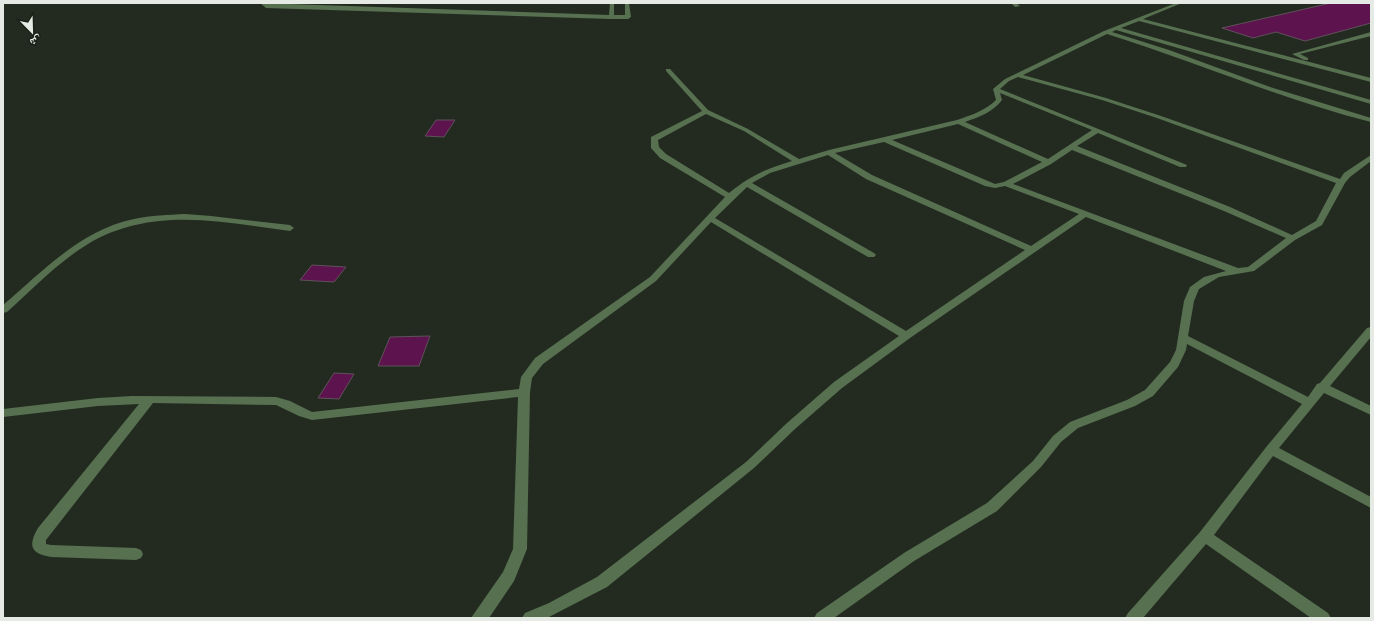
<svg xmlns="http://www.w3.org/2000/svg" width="1374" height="621" viewBox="0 0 1374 621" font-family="'Varela Round','Noto Naskh Arabic',sans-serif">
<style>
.building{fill:#5d144e;stroke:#5f515a}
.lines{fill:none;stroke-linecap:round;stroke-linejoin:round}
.minor{fill:#577050;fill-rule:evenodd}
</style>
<rect width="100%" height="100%" fill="#232b21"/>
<!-- building -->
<g class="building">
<polygon points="1331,3 1371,3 1371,23 1305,41 1276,32 1253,38 1222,28"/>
<polygon points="436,120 455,120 444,137 425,136"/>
<polygon points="312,265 346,267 334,282 300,280"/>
<polygon points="430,336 419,366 378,366 390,337"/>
<polygon points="334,373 354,374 339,399 318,398"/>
</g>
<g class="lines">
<!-- minor -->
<g class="minor">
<polygon points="260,3 609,15 610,3 614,3 614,15 625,15 625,3 629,3 631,17 628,19 611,19 266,8"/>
<polygon points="1011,3 1016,3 1020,6 1015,7"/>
<path d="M1176,3H1182L1143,19L1371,78V82L1139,21L1121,28L1371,100V104L1116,30L1112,32L1169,50L1270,87L1371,118V122C1281,99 1196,62 1107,34L1023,75L1106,98L1161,116L1340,179L1344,173L1371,155V161L1350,177L1345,183L1322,225L1295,240L1254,271L1219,277L1199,289L1194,301L1188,336L1308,397L1317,384L1320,383L1367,328L1371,327V337L1330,386L1371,406V415L1324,393L1279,448L1371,497V508L1273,456L1214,535L1328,613L1331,618H1311L1206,544L1143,618H1125L1128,613L1200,532L1267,446L1302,404L1187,344L1186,350L1178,367L1153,396L1135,406L1078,428L1061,442L1041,467L997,511L914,561L834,618H814L817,613L904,553L987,503L1033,461L1053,436L1070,422L1127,400L1145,390L1170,362L1176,350L1184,301L1190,287L1204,277L1226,271L1086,217L910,338L842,388L795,429L754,468L607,587L547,618H522L525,613L549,603L597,577L746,462L787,423L834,382L899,336L711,222L656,281L543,364L532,378L530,392L527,549L514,581L489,618H471L503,572L513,549L518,397L312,420L299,416L276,405L153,403L46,540V544L51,545L136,548L141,550L143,554L141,558L136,560L51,557C30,554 28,545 38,528L139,404L98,406L3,417V409L98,398L132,396L276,397L290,401L312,412L519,389L521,377L535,358L650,277L725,197L660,158L651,148V137L702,111L666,71V69H670L708,110L748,129L799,159L829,150L957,120C971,115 985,111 996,100L993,89L1005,79L1104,31ZM1018,77L1102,100L1157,118L1336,183L1316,221L1292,235L1230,207L1077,146L1098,133L1180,167H1186L1187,165L1000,89L1009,81ZM1000,93L1092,130L1048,159L965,122C979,117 993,112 1002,100ZM706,114L744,131L792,161C766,169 751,175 729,193L666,154L659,147L658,140ZM958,124L1042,162L1004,182L995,184L892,140ZM884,142L985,186L995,188L1005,186L1079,214L1031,246L872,175L835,153ZM1072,150L1224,211L1286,238L1248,267L1238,268L1013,184L1051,164ZM828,155L866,179L1025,250L906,331L715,218L747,187L868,257H874L876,255L874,253L752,183L770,173Z"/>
<polygon points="1371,32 1371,36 1300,54 1308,58 1308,60 1304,60 1292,54"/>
<path d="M185,214L211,216L290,225L294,228L290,231C221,222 152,206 88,244C58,262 33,289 7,312L3,313V305C43,271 81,230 134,219C151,215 168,215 185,214Z"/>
</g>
</g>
<!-- border -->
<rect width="1374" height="621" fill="none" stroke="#e5ebe4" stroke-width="8"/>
<!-- north arrow -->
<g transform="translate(32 32) rotate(157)" stroke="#192217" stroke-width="3" paint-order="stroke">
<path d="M0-3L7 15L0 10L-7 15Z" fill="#e5ebe4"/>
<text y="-6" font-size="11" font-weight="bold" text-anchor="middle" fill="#e5ebe4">ش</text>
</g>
</svg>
